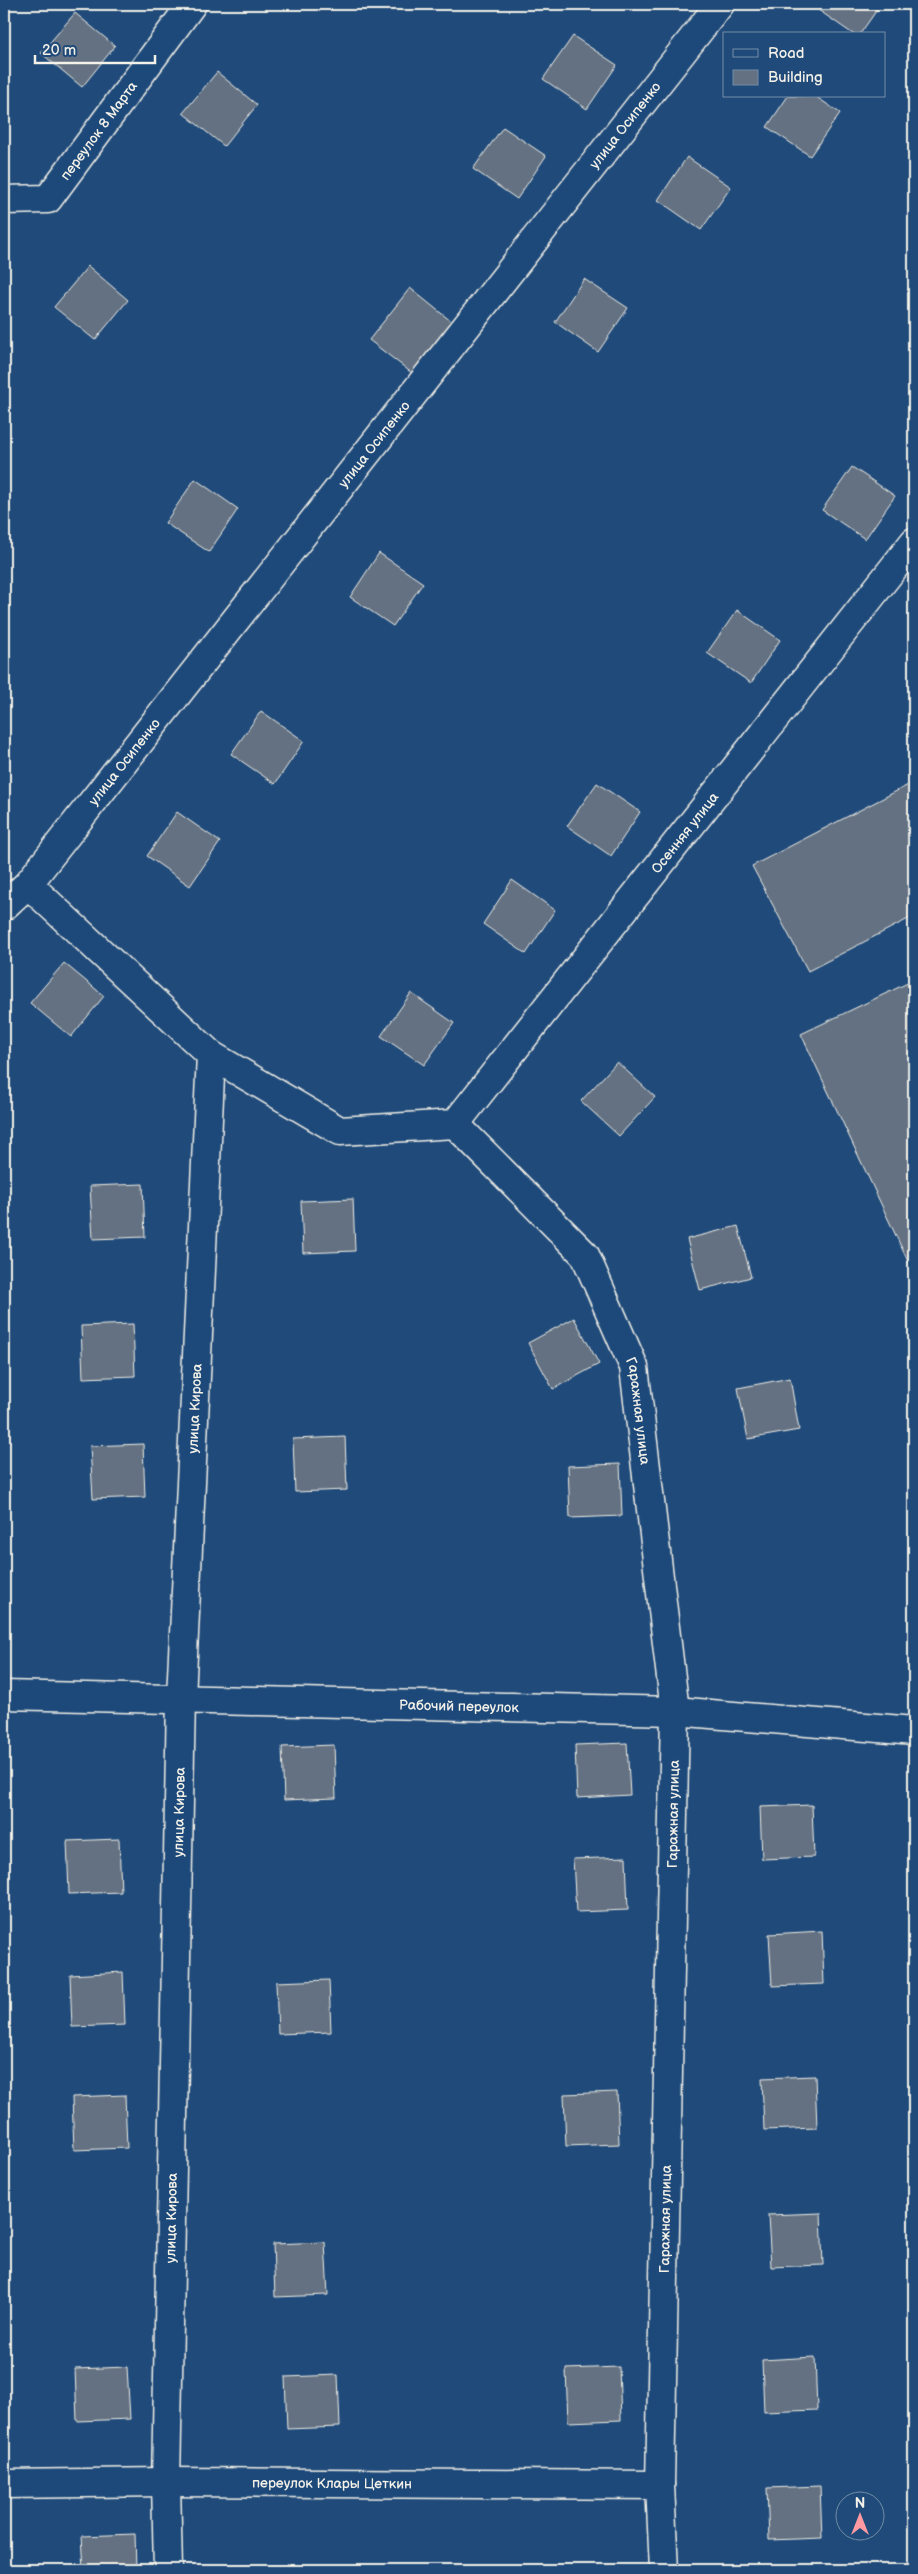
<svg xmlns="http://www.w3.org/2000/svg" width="918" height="2574" viewBox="0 0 918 2574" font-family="'Balsamiq Sans',sans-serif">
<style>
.building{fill:#637182;stroke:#f4f1e8}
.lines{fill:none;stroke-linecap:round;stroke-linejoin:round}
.minor-casing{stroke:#f4f1e8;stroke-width:31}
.minor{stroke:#1f4a7a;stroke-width:28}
.labels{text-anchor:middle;stroke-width:4.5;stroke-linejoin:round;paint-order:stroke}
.street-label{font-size:14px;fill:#f4f1e8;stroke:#1f4a7a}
</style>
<rect width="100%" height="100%" fill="#1f4a7a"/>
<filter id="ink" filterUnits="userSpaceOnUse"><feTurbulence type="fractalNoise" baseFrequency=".02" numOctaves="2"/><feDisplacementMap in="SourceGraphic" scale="10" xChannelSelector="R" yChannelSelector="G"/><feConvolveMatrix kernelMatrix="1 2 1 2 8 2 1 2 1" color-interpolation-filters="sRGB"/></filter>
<g filter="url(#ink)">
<!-- building -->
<g class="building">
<polygon points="817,4 881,4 860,34 853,34 814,7"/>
<polygon points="75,13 115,46 82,87 41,53"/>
<polygon points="573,36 617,65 587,109 543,79"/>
<polygon points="217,72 257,105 224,146 183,113"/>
<polygon points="788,96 815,96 840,113 810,156 767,127"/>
<polygon points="503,127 546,156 517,199 473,169"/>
<polygon points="687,157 731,187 701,230 658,200"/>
<polygon points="88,266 128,300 95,340 54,307"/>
<polygon points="584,279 628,308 598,352 555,322"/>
<polygon points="410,288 457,326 417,377 369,340"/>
<polygon points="852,467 895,496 865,539 822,510"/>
<polygon points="195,479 238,509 209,552 165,523"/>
<polygon points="379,553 423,583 393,626 350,597"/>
<polygon points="737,610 780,640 751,683 707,653"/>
<polygon points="261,711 304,741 275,784 231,754"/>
<polygon points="914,782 914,916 808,971 752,866"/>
<polygon points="597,783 640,812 611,856 567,826"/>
<polygon points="177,812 220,842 190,886 147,856"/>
<polygon points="512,880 555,910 526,954 483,924"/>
<polygon points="64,963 104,996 71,1037 30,1003"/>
<polygon points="914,980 914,1274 801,1034"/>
<polygon points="411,993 454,1023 424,1065 381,1036"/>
<polygon points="617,1062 655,1097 619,1136 581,1101"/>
<polygon points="143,1184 145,1237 93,1239 90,1186"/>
<polygon points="353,1199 355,1251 303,1253 301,1201"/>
<polygon points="738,1226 751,1277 700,1290 687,1239"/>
<polygon points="574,1318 599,1364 553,1389 528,1343"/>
<polygon points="133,1324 135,1376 83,1378 81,1326"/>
<polygon points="790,1378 799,1430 748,1439 738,1388"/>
<polygon points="345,1437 347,1490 295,1492 293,1439"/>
<polygon points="143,1444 145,1497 93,1499 90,1446"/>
<polygon points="620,1464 622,1516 570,1518 568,1466"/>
<polygon points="627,1743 630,1795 577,1798 575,1745"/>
<polygon points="334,1745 336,1798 284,1800 282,1747"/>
<polygon points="812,1805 814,1857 762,1859 760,1807"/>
<polygon points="119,1839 121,1892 69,1894 67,1841"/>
<polygon points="626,1857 628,1910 576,1912 573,1859"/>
<polygon points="822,1931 824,1984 772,1986 769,1934"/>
<polygon points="123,1972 125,2025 72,2027 70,1975"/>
<polygon points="329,1980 331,2032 278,2034 276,1982"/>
<polygon points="815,2076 817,2128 764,2130 762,2078"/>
<polygon points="617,2092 619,2144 566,2146 564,2094"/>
<polygon points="125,2095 127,2148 74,2150 72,2097"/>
<polygon points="821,2213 823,2265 771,2267 768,2215"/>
<polygon points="325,2242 328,2295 275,2297 273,2244"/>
<polygon points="815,2357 817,2410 764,2412 762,2360"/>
<polygon points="127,2367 130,2419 77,2421 75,2369"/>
<polygon points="619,2367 621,2420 568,2422 566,2369"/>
<polygon points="338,2375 340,2427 287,2429 285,2377"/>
<polygon points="820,2486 822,2538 769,2540 767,2488"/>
<polygon points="135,2534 136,2570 84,2570 82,2536"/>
</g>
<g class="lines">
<defs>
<g id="minor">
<path id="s1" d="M4,200L48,199L192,4"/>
<polyline points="28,884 211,1055 340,1131 455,1124"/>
<path id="s2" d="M4,906L28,884L720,4"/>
<path id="s3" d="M455,1124L585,1255L634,1367L675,1711L660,2485L664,2570"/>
<path id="s4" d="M455,1124L914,542"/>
<path id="s5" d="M4,1695L675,1711L914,1731"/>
<path id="s6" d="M4,2484L166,2482L660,2485"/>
<path id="s7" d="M168,2570L166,2482L181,1698L211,1055"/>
</g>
</defs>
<!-- minor casing -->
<use href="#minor" class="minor-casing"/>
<!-- minor -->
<use href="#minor" class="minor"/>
</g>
</g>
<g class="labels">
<!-- street labels -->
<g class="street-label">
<text dy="5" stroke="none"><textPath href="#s2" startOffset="998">улица Осипенко</textPath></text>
<text dy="5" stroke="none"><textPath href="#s1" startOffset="129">переулок 8 Марта</textPath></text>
<text dy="5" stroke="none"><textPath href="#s2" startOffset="592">улица Осипенко</textPath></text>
<text dy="5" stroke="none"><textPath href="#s2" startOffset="188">улица Осипенко</textPath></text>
<text dy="5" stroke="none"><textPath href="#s4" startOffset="371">Осенняя улица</textPath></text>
<text dy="5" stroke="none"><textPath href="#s7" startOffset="1162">улица Кирова</textPath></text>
<text dy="5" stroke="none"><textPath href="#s3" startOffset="351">Гаражная улица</textPath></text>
<text dy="5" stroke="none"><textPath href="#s5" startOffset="455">Рабочий переулок</textPath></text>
<text dy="5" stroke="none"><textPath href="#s7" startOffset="758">улица Кирова</textPath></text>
<text transform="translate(673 1814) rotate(-89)" y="5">Гаражная улица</text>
<text dy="5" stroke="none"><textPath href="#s7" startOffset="352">улица Кирова</textPath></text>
<text transform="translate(665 2219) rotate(-89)" y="5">Гаражная улица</text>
<text dy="5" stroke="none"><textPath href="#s6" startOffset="328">переулок Клары Цеткин</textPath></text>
</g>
</g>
<!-- margin -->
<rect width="918" height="2574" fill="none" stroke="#1f4a7a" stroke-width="20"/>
<rect x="10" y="10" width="898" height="2554" fill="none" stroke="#f4f1e8" stroke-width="2" filter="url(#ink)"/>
<!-- legend -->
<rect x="723" y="32" width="162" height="65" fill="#1f4a7a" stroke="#748da6"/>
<rect x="733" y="49" width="25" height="8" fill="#1f4a7a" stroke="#748da6"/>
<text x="768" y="58" font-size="15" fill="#f4f1e8">Road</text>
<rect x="733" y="70" width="25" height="15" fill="#637182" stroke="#748da6"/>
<text x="768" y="82" font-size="15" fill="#f4f1e8">Building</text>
<!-- north arrow -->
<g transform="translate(860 2516)"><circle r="24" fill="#1f4a7a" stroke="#748da6"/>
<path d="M0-4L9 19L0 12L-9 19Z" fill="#ff9aa2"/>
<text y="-8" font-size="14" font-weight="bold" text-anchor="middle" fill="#f4f1e8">N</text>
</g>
<!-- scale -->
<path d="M35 55v8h120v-8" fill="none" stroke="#f4f1e8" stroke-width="2.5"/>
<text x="42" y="55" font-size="15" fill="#f4f1e8" stroke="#1f4a7a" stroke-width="4" paint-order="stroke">20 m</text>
</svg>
